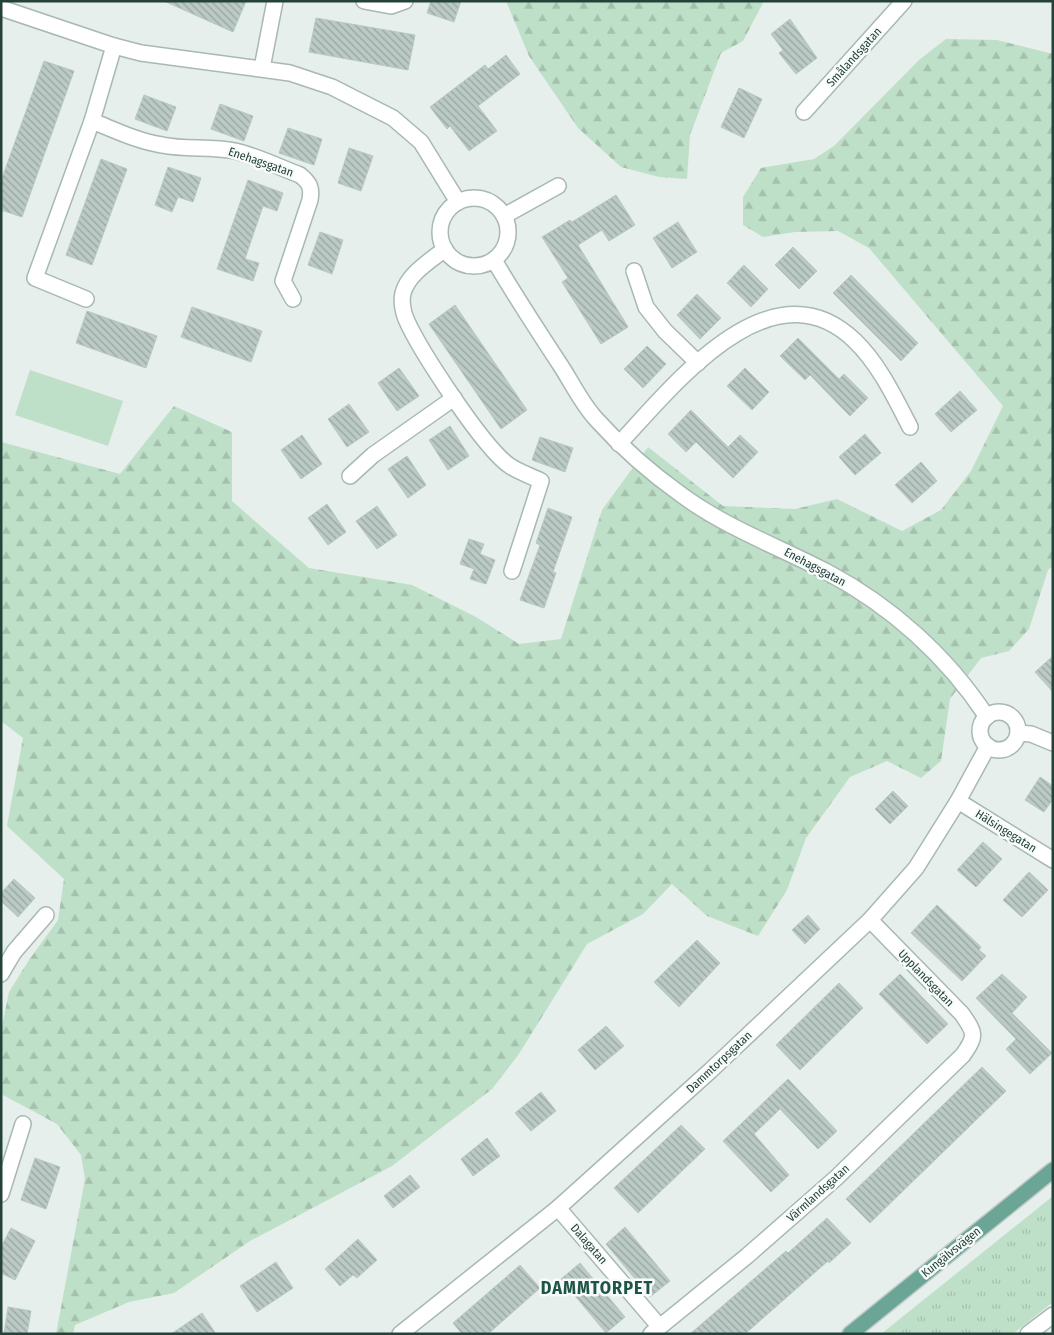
<svg xmlns="http://www.w3.org/2000/svg" width="1054" height="1335" viewBox="0 0 1054 1335" font-family="'Fira Sans Condensed',sans-serif">
<style>
.grass{fill:url(#grass-tufts)}
.forest{fill:url(#forest-firs)}
.garden{fill:#bfe0c8}
.building{fill:url(#building-back-hatch);stroke:#b8c9c2}
.lines{fill:none;stroke-linecap:round;stroke-linejoin:round}
.minor-casing{stroke:#a8b8b2;stroke-width:18}
.major-casing{stroke:#c2cac8;stroke-width:18}
.minor{stroke:#fff;stroke-width:15}
.major{stroke:#6aa596;stroke-width:15}
.labels{text-anchor:middle;stroke-width:5;stroke-linejoin:round;paint-order:stroke}
.street-label{font-size:12px;fill:#24423a;stroke:#f7fbf9}
.district-label{font-size:18px;font-weight:bold;letter-spacing:1px;fill:#1f5548;stroke:#f7fbf9}
</style>
<defs>
<pattern id="grass-tufts" width="24" height="20" patternUnits="userSpaceOnUse" patternTransform="scale(1.25)"><rect width="24" height="20" fill="#bfe0c8"/><path d="M3 7l-1-3M5 7V3M7 7l1-3M15 17l-1-3M17 17v-4M19 17l1-3" fill="none" stroke="#a4c1ad"/></pattern>
<pattern id="forest-firs" width="22" height="20" patternUnits="userSpaceOnUse" patternTransform="scale(1.25)"><rect width="22" height="20" fill="#bfe0c8"/><path d="M5 1l3.5 6h-7zM16 11l3.5 6h-7z" fill="#a4c1ad"/></pattern>
<pattern id="building-back-hatch" width="6" height="6" patternUnits="userSpaceOnUse" patternTransform="scale(1.25)"><rect width="6" height="6" fill="#bbcac4"/><path d="M-1 5l2 2M0 0l6 6M5-1l2 2" fill="none" stroke="#98a6a0"/></pattern>
</defs>
<rect width="100%" height="100%" fill="#e6efeb"/>
<!-- grass -->
<polygon class="grass" points="1053,1196 1053,1302 1013,1334 881,1334"/>
<!-- forest -->
<g class="forest">
<polygon points="506,1 764,1 743,41 721,53 690,135 687,179 659,177 621,167 578,128 529,56"/>
<polygon points="946,39 997,40 1053,54 1053,566 1048,570 1029,629 1009,651 981,658 950,699 941,761 921,778 887,761 850,777 806,838 787,890 758,936 707,916 672,884 643,914 587,944 519,1054 492,1089 392,1166 250,1241 174,1293 129,1302 75,1325 73,1334 56,1334 85,1179 81,1155 57,1124 1,1094 1,1031 9,992 29,960 58,920 64,879 7,826 23,738 1,721 1,442 120,474 174,406 232,432 232,501 309,568 412,585 476,617 519,644 561,639 602,510 648,447 723,506 795,509 837,499 902,531 941,510 971,471 1003,406 869,248 838,231 795,232 763,237 743,225 743,197 761,168 814,159 834,146 919,60"/>
</g>
<!-- garden -->
<polygon class="garden" points="30,370 123,401 108,446 15,415"/>
<!-- building -->
<g class="building">
<polygon points="164,1 246,1 233,32"/>
<polygon points="431,1 461,1 454,22 427,13"/>
<polygon points="316,18 415,35 408,70 309,52"/>
<polygon points="790,19 817,58 796,74 779,53 783,50 771,34"/>
<polygon points="506,55 520,74 478,106 497,131 469,151 450,126 447,129 430,107 485,65 488,69"/>
<polygon points="44,61 74,71 22,217 1,210 1,181"/>
<polygon points="739,88 762,99 744,138 721,127"/>
<polygon points="144,95 176,107 167,131 135,119"/>
<polygon points="220,104 253,116 244,141 211,129"/>
<polygon points="288,128 322,139 314,165 279,153"/>
<polygon points="349,148 373,156 361,191 338,183"/>
<polygon points="101,159 127,169 92,265 66,255"/>
<polygon points="168,167 201,178 193,202 178,197 172,212 155,205"/>
<polygon points="248,180 283,193 277,211 263,206 250,244 245,259 259,263 253,281 217,269"/>
<polygon points="616,195 635,225 609,241 602,230 578,245 628,327 601,344 562,282 568,278 542,237 570,220 572,222"/>
<polygon points="678,222 697,252 672,268 653,238"/>
<polygon points="320,232 343,240 332,274 308,265"/>
<polygon points="793,247 817,271 799,289 775,265"/>
<polygon points="744,265 768,289 751,307 727,283"/>
<polygon points="851,275 918,343 901,361 833,293"/>
<polygon points="697,294 721,318 700,339 677,315"/>
<polygon points="455,305 527,410 501,429 429,324"/>
<polygon points="192,307 262,331 251,362 181,337"/>
<polygon points="87,311 157,336 146,368 76,343"/>
<polygon points="798,338 839,379 844,374 868,398 850,416 810,375 805,380 780,356"/>
<polygon points="647,346 666,364 643,388 624,369"/>
<polygon points="399,368 419,396 397,411 378,383"/>
<polygon points="745,368 769,392 752,410 727,386"/>
<polygon points="960,391 977,410 951,432 935,414"/>
<polygon points="349,404 369,432 347,447 328,419"/>
<polygon points="691,410 728,447 740,435 758,452 733,478 696,442 686,452 668,434"/>
<polygon points="450,426 469,456 448,470 429,440"/>
<polygon points="865,434 881,453 855,475 839,457"/>
<polygon points="302,435 322,464 301,479 281,450"/>
<polygon points="540,437 573,448 565,472 532,460"/>
<polygon points="407,456 426,485 408,498 388,469"/>
<polygon points="921,462 937,481 912,503 895,485"/>
<polygon points="327,504 346,532 328,545 308,518"/>
<polygon points="377,506 397,535 377,549 356,521"/>
<polygon points="548,508 572,517 553,572 556,573 544,608 520,600 540,545 536,543"/>
<polygon points="469,539 484,544 480,554 495,560 486,584 470,579 474,569 460,564"/>
<polygon points="1053,656 1053,692 1035,672"/>
<polygon points="1040,777 1053,786 1053,799 1044,812 1025,800"/>
<polygon points="893,791 908,806 890,824 875,809"/>
<polygon points="983,842 1002,859 976,887 957,870"/>
<polygon points="1029,872 1048,890 1022,917 1003,900"/>
<polygon points="14,879 35,898 18,917 1,901 1,893"/>
<polygon points="937,905 981,947 979,950 986,956 962,981 911,933"/>
<polygon points="808,915 820,929 805,944 792,930"/>
<polygon points="697,940 720,963 679,1007 654,982"/>
<polygon points="900,974 948,1024 927,1044 879,994"/>
<polygon points="1002,974 1027,997 1012,1013 1052,1053 1030,1074 1006,1049 1016,1039 976,998"/>
<polygon points="839,983 863,1008 800,1070 776,1045"/>
<polygon points="606,1026 624,1046 595,1070 578,1050"/>
<polygon points="982,1067 1006,1091 870,1223 846,1199"/>
<polygon points="788,1079 837,1131 818,1149 780,1109 754,1134 789,1175 771,1192 723,1141"/>
<polygon points="541,1092 556,1111 531,1131 515,1113"/>
<polygon points="681,1125 705,1149 638,1213 614,1188"/>
<polygon points="487,1138 500,1156 473,1176 461,1159"/>
<polygon points="35,1158 60,1167 46,1209 21,1200"/>
<polygon points="410,1175 420,1187 393,1208 384,1196"/>
<polygon points="827,1218 851,1243 829,1263 828,1261 745,1334 690,1334 786,1251 788,1253"/>
<polygon points="625,1227 670,1281 650,1297 606,1244"/>
<polygon points="11,1228 35,1241 15,1280 1,1273 1,1247"/>
<polygon points="358,1239 377,1260 357,1278 353,1275 340,1286 325,1269"/>
<polygon points="276,1262 293,1288 257,1312 240,1286"/>
<polygon points="580,1263 625,1317 606,1333 561,1279"/>
<polygon points="520,1265 540,1288 488,1334 462,1334 453,1323"/>
<polygon points="8,1307 31,1311 27,1334 4,1334"/>
<polygon points="202,1313 216,1334 171,1334"/>
</g>
<g class="lines">
<defs>
<g id="minor">
<polyline points="364,1 391,6 405,1"/>
<polyline points="1,8 114,46 141,53 290,73 332,87 393,118 421,142 458,202"/>
<polyline points="262,68 275,1"/>
<polyline points="804,112 904,1"/>
<path d="M92,121C115,130 137,141 162,145C186,150 210,146 235,151C257,156 279,167 300,175C310,183 312,188 310,200L283,281L293,299"/>
<circle cx="474" cy="232" r="34"/>
<polyline points="504,216 558,186"/>
<path d="M445,249C430,261 408,274 403,293C401,301 403,312 406,319C419,349 484,449 510,466C519,472 531,476 541,481L512,571"/>
<path d="M494,260C515,296 538,331 561,366C572,383 582,404 596,419C622,448 652,474 683,496C727,528 779,547 827,572C891,606 947,656 987,717"/>
<polyline points="634,271 646,307 665,331 698,363"/>
<polyline points="86,299 35,278 92,121 114,46"/>
<path d="M619,444C673,386 771,260 855,341C879,364 895,398 910,427"/>
<polyline points="350,476 373,455 454,398"/>
<circle cx="999" cy="731" r="19"/>
<polyline points="1018,733 1031,734 1053,743"/>
<polyline points="958,801 1053,860"/>
<polyline points="1,974 14,952 46,915"/>
<polyline points="1,1194 23,1124"/>
<polyline points="558,1208 659,1326"/>
<polyline points="400,1334 558,1208 710,1071 870,920 916,868 958,801 988,746"/>
<path d="M651,1334L747,1256L836,1178L963,1055C977,1035 975,1033 962,1014L870,920"/>
<polyline points="1028,1334 1053,1315"/>
</g>
<polyline id="major" points="850,1334 1053,1170"/>
</defs>
<!-- minor casing -->
<use href="#minor" class="minor-casing"/>
<!-- major casing -->
<use href="#major" class="major-casing"/>
<!-- minor -->
<use href="#minor" class="minor"/>
<!-- major -->
<use href="#major" class="major"/>
</g>
<g class="labels">
<!-- street labels -->
<g class="street-label">
<text transform="translate(854 57) rotate(-48)" y="4">Smålandsgatan</text>
<text transform="translate(261 162) rotate(19)" y="4">Enehagsgatan</text>
<text transform="translate(815 567) rotate(28)" y="4">Enehagsgatan</text>
<text transform="translate(1006 831) rotate(32)" y="4">Hälsingegatan</text>
<text transform="translate(926 978) rotate(46)" y="4">Upplandsgatan</text>
<text transform="translate(719 1062) rotate(-43)" y="4">Dammtorpsgatan</text>
<text transform="translate(818 1193) rotate(-42)" y="4">Värmlandsgatan</text>
<text transform="translate(589 1244) rotate(49)" y="4">Dalagatan</text>
<text transform="translate(951 1252) rotate(-39)" y="4">Kungälvsvägen</text>
</g>
<!-- district labels -->
<g class="district-label">
<text x="597" y="1294">DAMMTORPET</text>
</g>
</g>
<!-- border -->
<rect width="1054" height="1335" fill="none" stroke="#24423a" stroke-width="5"/>
</svg>
